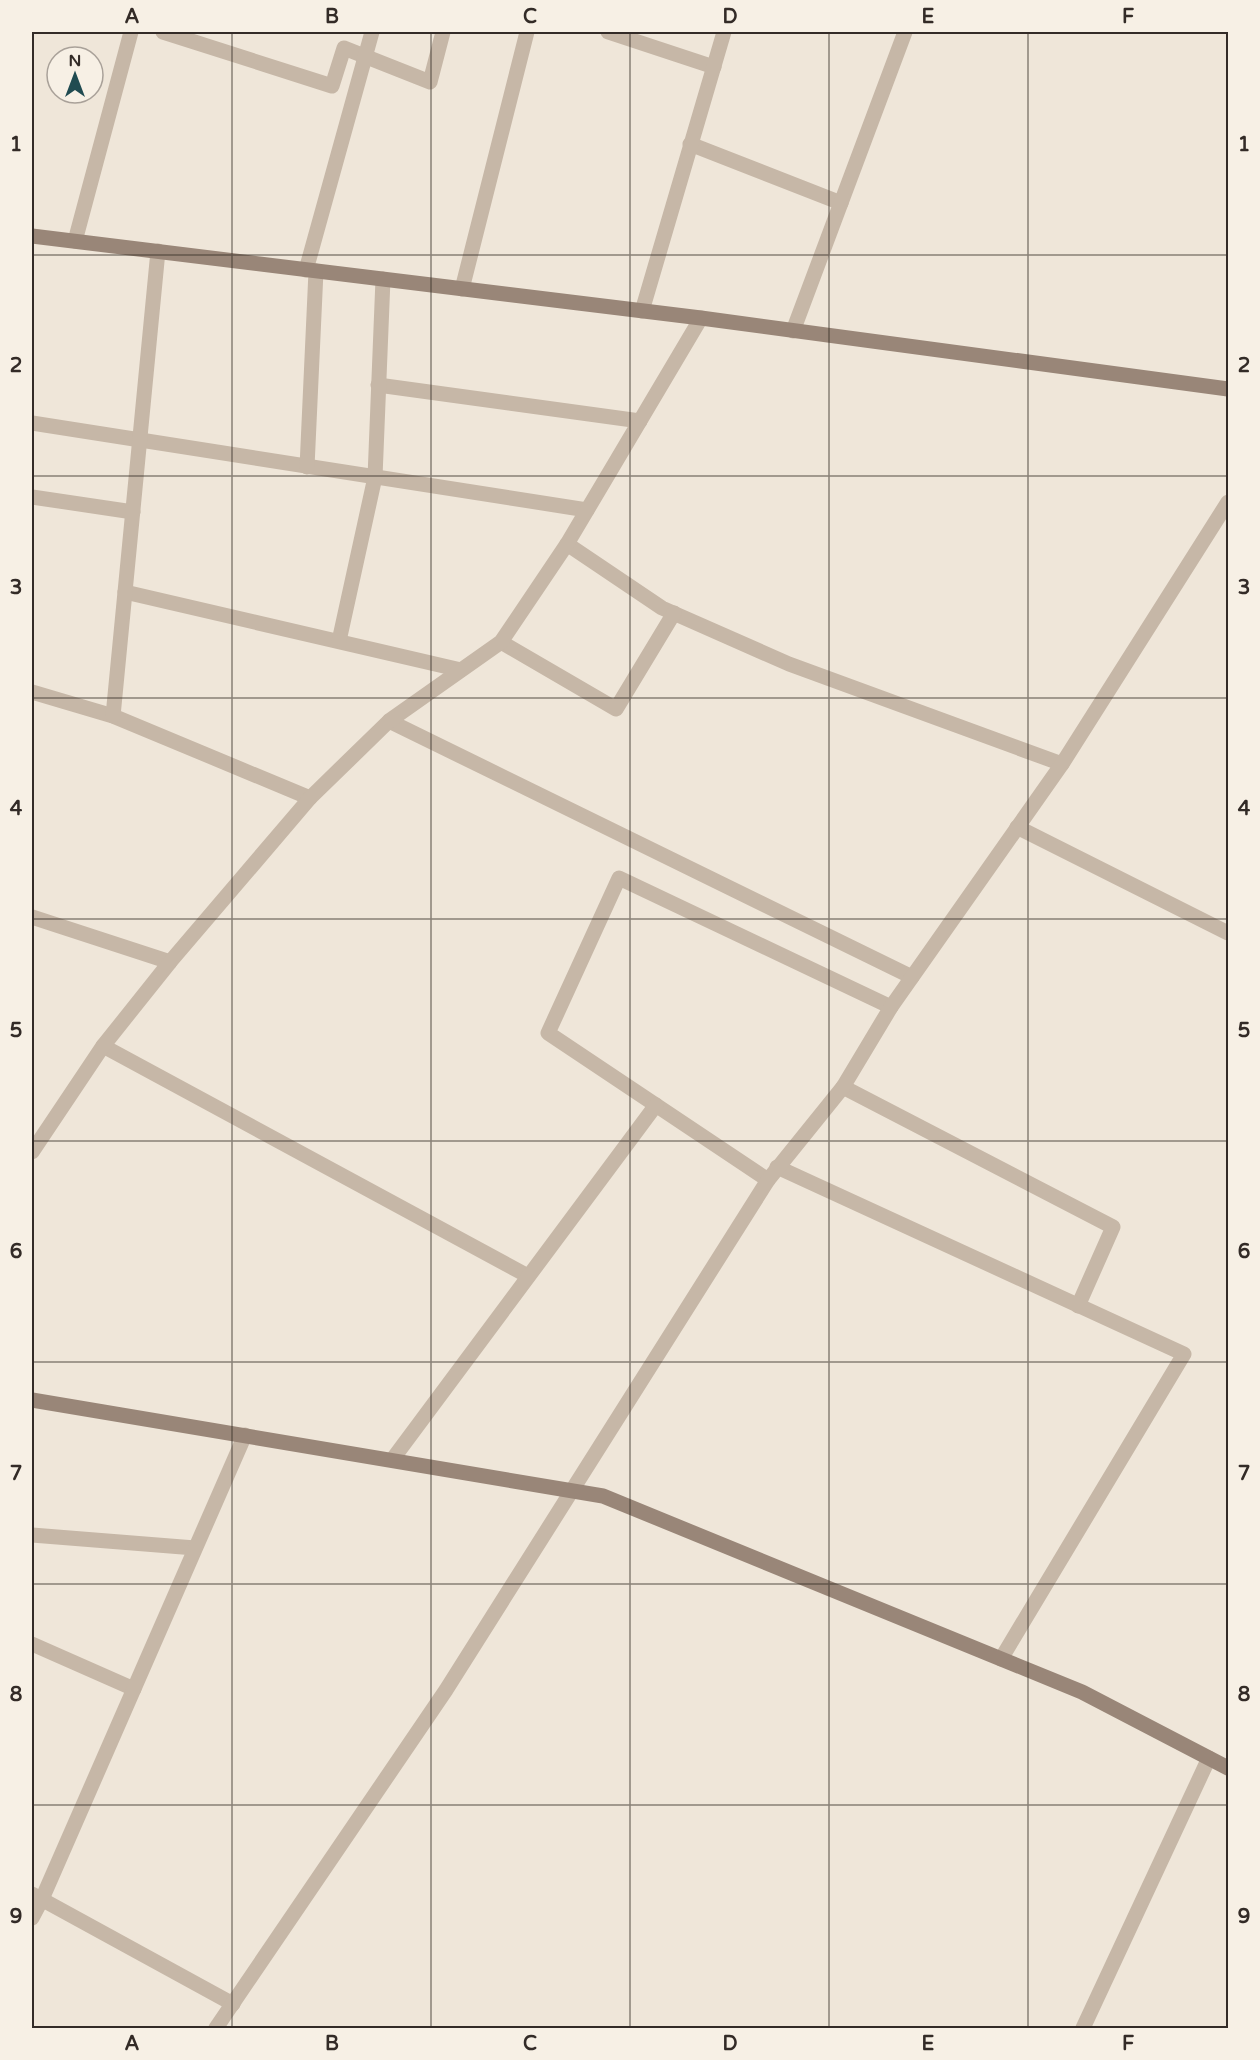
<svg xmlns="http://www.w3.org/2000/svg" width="1260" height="2060" viewBox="0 0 1260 2060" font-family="'Varela Round',sans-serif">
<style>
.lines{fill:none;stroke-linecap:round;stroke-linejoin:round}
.street{stroke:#c6b7a7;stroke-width:15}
.secondary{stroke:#998678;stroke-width:15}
.grid{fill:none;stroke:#332b27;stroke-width:1.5;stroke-opacity:0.55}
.neatline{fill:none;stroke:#332b27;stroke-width:2}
.grid-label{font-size:20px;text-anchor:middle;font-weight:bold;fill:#332b27}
</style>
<rect width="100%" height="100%" fill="#efe6d9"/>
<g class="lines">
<!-- street -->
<g class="street">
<polyline points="163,32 332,86 344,48 430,82 443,32"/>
<polyline points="608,32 714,67"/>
<polyline points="690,144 841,203"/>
<polyline points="75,241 131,32"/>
<polyline points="306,270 372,32"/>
<polyline points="462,289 527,32"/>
<polyline points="642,311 724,32"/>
<polyline points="793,331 905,32"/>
<polyline points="378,385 640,421"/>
<polyline points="32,423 587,510"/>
<polyline points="307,467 316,271"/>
<polyline points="32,497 133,512"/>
<polyline points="567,544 662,608 789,664 1062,764"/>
<polyline points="125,592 461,670"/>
<polyline points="339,641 375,477 383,279"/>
<polyline points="501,642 616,709 674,613"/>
<polyline points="32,692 113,716 310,798"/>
<polyline points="113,716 158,251"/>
<polyline points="389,721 912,977"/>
<polyline points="1017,827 1228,933"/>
<polyline points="32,917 170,962"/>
<polyline points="103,1046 528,1276"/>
<polyline points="843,1087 1113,1227 1078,1306"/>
<polyline points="32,1152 103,1046 170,962 310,798 389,721 501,642 567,544 701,318"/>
<polyline points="777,1167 1184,1354 1001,1659"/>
<polyline points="768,1180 548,1033 619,878 891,1007"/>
<polyline points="392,1460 656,1105"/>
<polyline points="32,1535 195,1548"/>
<polyline points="32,1644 134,1689"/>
<polyline points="32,1894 233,2004"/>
<polyline points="32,1918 42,1899 245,1435"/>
<polyline points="216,2028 446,1690 768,1180 843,1087 891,1007 1062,764 1228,502"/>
<polyline points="1083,2028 1209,1758"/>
</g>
<!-- secondary -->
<g class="secondary">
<polyline points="32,236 701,318 1228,389"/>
<polyline points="32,1400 603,1496 1082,1692 1228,1768"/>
</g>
</g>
<!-- grid -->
<path class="grid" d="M232,32V2028M431,32V2028M630,32V2028M829,32V2028M1028,32V2028M32,255H1228M32,476H1228M32,698H1228M32,919H1228M32,1141H1228M32,1362H1228M32,1584H1228M32,1805H1228"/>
<!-- border -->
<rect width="1260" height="2060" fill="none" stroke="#f7f0e5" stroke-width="66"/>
<!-- north arrow -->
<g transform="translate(75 75)"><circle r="28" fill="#f7f0e5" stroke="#a9a199" stroke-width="1.5"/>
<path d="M0-4.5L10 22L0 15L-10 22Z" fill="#204b51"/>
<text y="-9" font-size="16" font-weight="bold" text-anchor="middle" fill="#332b27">N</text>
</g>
<rect x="33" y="33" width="1194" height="1994" class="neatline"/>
<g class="grid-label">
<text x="132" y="23">A</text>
<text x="332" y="23">B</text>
<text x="530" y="23">C</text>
<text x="730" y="23">D</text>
<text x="928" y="23">E</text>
<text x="1128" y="23">F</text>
<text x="16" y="151">1</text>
<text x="1244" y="151">1</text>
<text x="16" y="372">2</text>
<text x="1244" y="372">2</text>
<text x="16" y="594">3</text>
<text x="1244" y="594">3</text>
<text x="16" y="815">4</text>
<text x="1244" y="815">4</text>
<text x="16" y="1037">5</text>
<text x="1244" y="1037">5</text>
<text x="16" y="1258">6</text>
<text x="1244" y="1258">6</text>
<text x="16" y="1480">7</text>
<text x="1244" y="1480">7</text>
<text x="16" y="1701">8</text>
<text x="1244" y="1701">8</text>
<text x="16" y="1923">9</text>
<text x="1244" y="1923">9</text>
<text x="132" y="2050">A</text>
<text x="332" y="2050">B</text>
<text x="530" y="2050">C</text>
<text x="730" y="2050">D</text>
<text x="928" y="2050">E</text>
<text x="1128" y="2050">F</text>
</g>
</svg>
